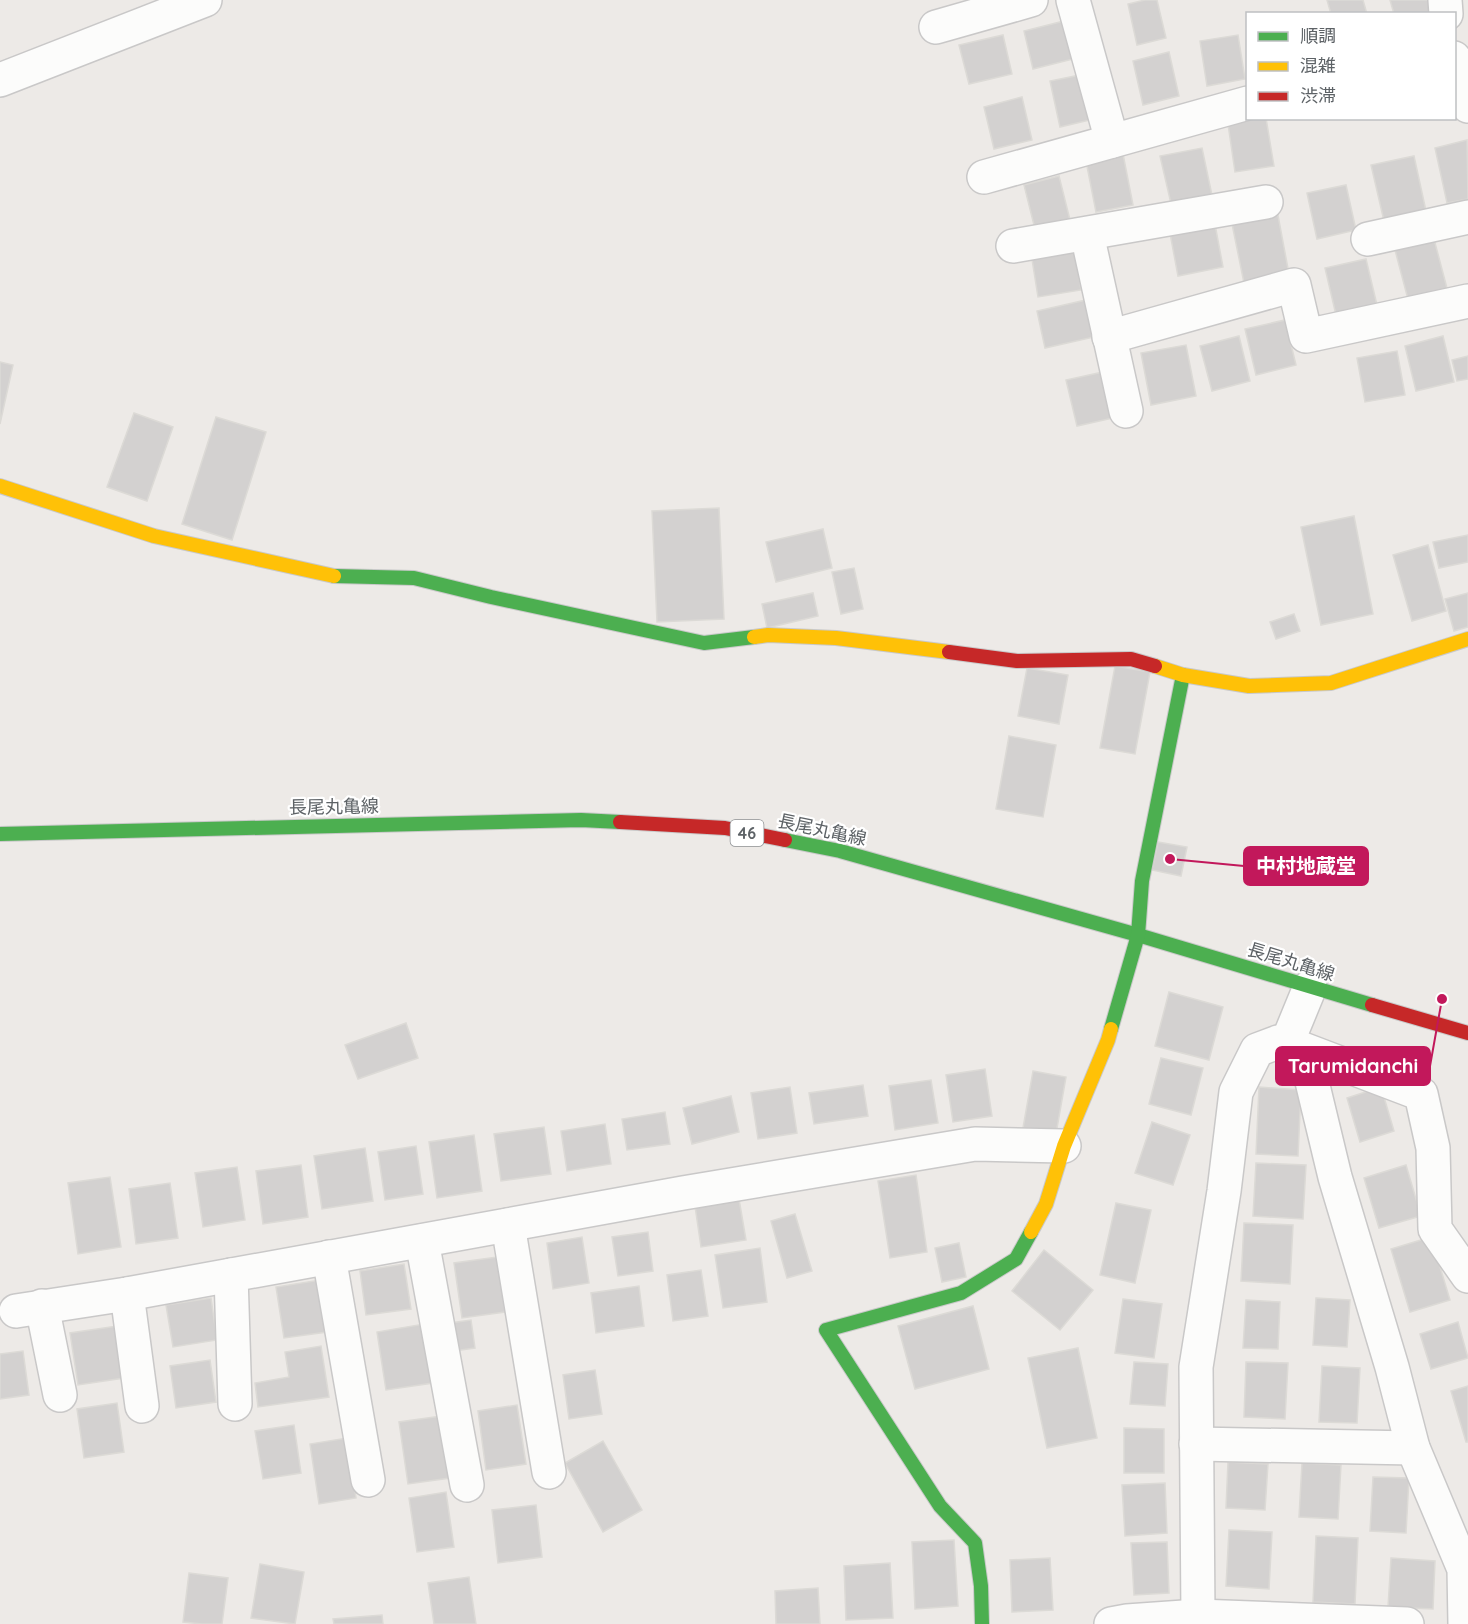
<svg xmlns="http://www.w3.org/2000/svg" width="1468" height="1624" viewBox="0 0 1468 1624" font-family="Quicksand,'Noto Sans JP',sans-serif">
<style>
.building{fill:#d3d1d0;stroke:#dcdad6;stroke-width:1.5}
.lines{fill:none;stroke-linecap:round;stroke-linejoin:round}
.street-casing{stroke:#c9c8c8;stroke-width:36}
.fast-casing{stroke:#c9c9c9;stroke-width:16}
.slow-casing{stroke:#c9c9c9;stroke-width:16}
.jam-casing{stroke:#c9c9c9;stroke-width:16}
.street{stroke:#fcfcfb;stroke-width:33}
.fast{stroke:#4caf50;stroke-width:14}
.slow{stroke:#ffc107;stroke-width:14}
.jam{stroke:#c62828;stroke-width:14}
.labels{text-anchor:middle;stroke-width:4.5;stroke-linejoin:round;paint-order:stroke}
.shield{fill:#fff;stroke:#8e9194;stroke-width:1.5}
.shield-label{font-size:16px;font-weight:bold;fill:#5d6266}
.street-label{font-size:18px;fill:#5d6266;stroke:#fff}
.leader{fill:none;stroke:#c2185b;stroke-width:2}
.callout-dot{fill:#c2185b;stroke:#fff;stroke-width:2}
.callout{fill:#c2185b;stroke:#c2185b;stroke-width:2}
.callout-label{font-size:20px;text-anchor:middle;font-weight:bold;fill:#fff}
</style>
<rect width="100%" height="100%" fill="#edeae7"/>
<!-- building -->
<g class="building">
<polygon points="1145,0 1157,0 1166,38 1137,45 1128,4"/>
<polygon points="1327,0 1363,0 1367,14 1331,14"/>
<polygon points="1390,0 1430,0 1433,14 1394,14"/>
<polygon points="1064,21 1073,59 1033,69 1024,31"/>
<polygon points="1003,35 1012,74 969,84 959,45"/>
<polygon points="1238,35 1245,79 1207,86 1200,41"/>
<polygon points="1169,52 1179,96 1143,105 1133,61"/>
<polygon points="1085,74 1094,119 1060,127 1050,81"/>
<polygon points="1022,97 1032,140 994,149 984,107"/>
<polygon points="1261,118 1266,118 1274,166 1235,172 1228,124"/>
<polygon points="1467,140 1468,199 1447,203 1435,148"/>
<polygon points="1202,148 1213,200 1172,208 1160,156"/>
<polygon points="1123,154 1133,205 1096,212 1086,161"/>
<polygon points="1414,156 1426,211 1384,221 1371,165"/>
<polygon points="1059,176 1071,224 1036,233 1024,185"/>
<polygon points="1346,185 1356,230 1317,239 1307,193"/>
<polygon points="1277,210 1289,274 1244,283 1231,219"/>
<polygon points="1214,219 1223,267 1178,276 1169,228"/>
<polygon points="1434,239 1448,292 1409,303 1395,250"/>
<polygon points="1074,246 1081,290 1038,297 1031,253"/>
<polygon points="1366,259 1377,305 1336,315 1325,268"/>
<polygon points="1086,300 1094,337 1045,348 1037,311"/>
<polygon points="1285,320 1296,365 1256,375 1245,329"/>
<polygon points="1239,336 1250,381 1212,391 1200,346"/>
<polygon points="1443,336 1454,382 1416,391 1405,346"/>
<polygon points="1186,345 1196,396 1151,405 1141,353"/>
<polygon points="1397,351 1405,395 1365,402 1357,358"/>
<polygon points="1468,356 1468,379 1457,381 1452,360"/>
<polygon points="0,362 13,365 0,424"/>
<polygon points="1103,372 1113,418 1077,426 1066,380"/>
<polygon points="134,413 173,427 147,501 107,487"/>
<polygon points="216,417 266,432 232,540 182,524"/>
<polygon points="719,508 724,619 657,622 652,511"/>
<polygon points="1354,516 1373,614 1321,625 1301,527"/>
<polygon points="823,529 832,568 776,582 766,542"/>
<polygon points="1468,535 1468,562 1439,568 1433,542"/>
<polygon points="1428,545 1446,611 1412,621 1393,555"/>
<polygon points="854,568 863,609 841,614 832,572"/>
<polygon points="813,593 818,616 767,628 762,604"/>
<polygon points="1468,593 1468,627 1454,631 1445,599"/>
<polygon points="1294,614 1300,631 1276,639 1270,622"/>
<polygon points="1115,666 1150,672 1135,754 1100,748"/>
<polygon points="1027,668 1068,675 1059,724 1018,716"/>
<polygon points="1009,736 1056,745 1043,817 996,809"/>
<polygon points="1158,842 1187,847 1181,876 1152,870"/>
<polygon points="1169,992 1223,1007 1209,1060 1155,1046"/>
<polygon points="406,1023 418,1058 358,1079 345,1045"/>
<polygon points="1161,1058 1203,1068 1191,1115 1149,1104"/>
<polygon points="985,1069 992,1116 953,1122 946,1075"/>
<polygon points="1033,1071 1066,1077 1056,1134 1023,1128"/>
<polygon points="931,1080 938,1123 895,1130 889,1086"/>
<polygon points="863,1085 868,1116 814,1124 809,1093"/>
<polygon points="790,1087 797,1133 758,1139 751,1093"/>
<polygon points="1259,1087 1301,1090 1298,1156 1256,1154"/>
<polygon points="1381,1087 1394,1131 1360,1142 1347,1098"/>
<polygon points="731,1096 739,1132 692,1144 683,1108"/>
<polygon points="665,1112 670,1144 627,1150 622,1119"/>
<polygon points="1152,1122 1190,1135 1173,1185 1135,1173"/>
<polygon points="605,1124 611,1164 567,1171 561,1131"/>
<polygon points="544,1127 551,1174 501,1181 494,1134"/>
<polygon points="474,1135 482,1191 437,1198 429,1142"/>
<polygon points="416,1146 423,1194 385,1200 378,1152"/>
<polygon points="365,1148 373,1201 322,1209 314,1156"/>
<polygon points="1256,1163 1306,1165 1303,1219 1253,1216"/>
<polygon points="301,1165 308,1217 263,1224 256,1171"/>
<polygon points="1406,1165 1421,1216 1379,1228 1364,1178"/>
<polygon points="237,1167 245,1220 203,1227 195,1173"/>
<polygon points="916,1175 927,1252 890,1258 878,1181"/>
<polygon points="110,1177 121,1247 78,1254 68,1183"/>
<polygon points="170,1183 178,1238 136,1244 129,1189"/>
<polygon points="739,1199 746,1240 701,1247 695,1206"/>
<polygon points="1116,1203 1151,1210 1135,1283 1100,1275"/>
<polygon points="795,1214 812,1271 787,1278 771,1221"/>
<polygon points="1244,1223 1293,1225 1290,1284 1241,1281"/>
<polygon points="648,1232 653,1271 618,1276 612,1237"/>
<polygon points="582,1237 589,1283 553,1289 547,1243"/>
<polygon points="1431,1237 1450,1300 1410,1312 1391,1249"/>
<polygon points="959,1243 966,1277 942,1282 935,1248"/>
<polygon points="760,1248 767,1302 723,1308 715,1255"/>
<polygon points="1044,1250 1093,1290 1060,1330 1012,1291"/>
<polygon points="497,1257 505,1312 462,1318 454,1263"/>
<polygon points="404,1264 411,1309 366,1315 360,1271"/>
<polygon points="701,1270 708,1316 673,1321 667,1275"/>
<polygon points="320,1280 327,1332 284,1338 276,1287"/>
<polygon points="639,1286 644,1326 596,1333 591,1293"/>
<polygon points="211,1298 217,1340 173,1347 166,1305"/>
<polygon points="1316,1298 1350,1300 1347,1347 1313,1345"/>
<polygon points="1123,1299 1162,1304 1154,1358 1115,1353"/>
<polygon points="1246,1300 1280,1302 1278,1349 1243,1348"/>
<polygon points="973,1306 989,1369 915,1389 898,1326"/>
<polygon points="471,1320 475,1348 454,1351 450,1323"/>
<polygon points="1458,1322 1468,1358 1431,1369 1420,1334"/>
<polygon points="424,1324 433,1383 386,1390 377,1332"/>
<polygon points="117,1326 124,1378 78,1385 70,1333"/>
<polygon points="321,1346 329,1397 258,1407 255,1383 289,1377 285,1352"/>
<polygon points="1078,1348 1097,1438 1047,1448 1028,1358"/>
<polygon points="23,1351 29,1395 0,1399 0,1354"/>
<polygon points="210,1360 216,1402 176,1408 170,1366"/>
<polygon points="1134,1362 1168,1364 1165,1406 1130,1404"/>
<polygon points="1246,1362 1288,1363 1285,1419 1244,1417"/>
<polygon points="1322,1366 1360,1368 1357,1423 1319,1422"/>
<polygon points="595,1370 602,1414 569,1419 563,1375"/>
<polygon points="1468,1386 1468,1442 1466,1442 1451,1391"/>
<polygon points="117,1403 124,1452 84,1458 77,1409"/>
<polygon points="517,1405 526,1464 486,1470 478,1411"/>
<polygon points="441,1416 450,1478 408,1484 399,1422"/>
<polygon points="294,1425 301,1473 263,1479 255,1431"/>
<polygon points="1124,1428 1164,1429 1164,1473 1124,1473"/>
<polygon points="347,1438 356,1498 319,1504 310,1444"/>
<polygon points="603,1441 642,1510 603,1532 565,1463"/>
<polygon points="1228,1462 1268,1464 1265,1510 1226,1508"/>
<polygon points="1302,1463 1341,1465 1338,1519 1299,1517"/>
<polygon points="1373,1477 1409,1478 1406,1533 1370,1531"/>
<polygon points="1165,1483 1167,1533 1125,1536 1122,1485"/>
<polygon points="446,1492 454,1547 417,1552 409,1498"/>
<polygon points="536,1505 542,1557 498,1563 492,1510"/>
<polygon points="1229,1530 1272,1532 1269,1589 1226,1586"/>
<polygon points="1316,1536 1358,1538 1355,1604 1313,1602"/>
<polygon points="954,1540 958,1606 915,1609 912,1542"/>
<polygon points="1167,1542 1169,1593 1134,1595 1131,1543"/>
<polygon points="1050,1558 1053,1610 1012,1612 1010,1560"/>
<polygon points="1391,1558 1435,1561 1433,1609 1388,1607"/>
<polygon points="890,1563 893,1618 846,1620 844,1566"/>
<polygon points="260,1564 304,1572 295,1624 251,1618"/>
<polygon points="189,1573 228,1578 222,1624 202,1624 183,1622"/>
<polygon points="469,1577 476,1624 434,1624 428,1583"/>
<polygon points="818,1588 820,1624 776,1624 775,1591"/>
<polygon points="382,1615 383,1624 334,1624 333,1619"/>
</g>
<g class="lines">
<defs>
<g id="street">
<polyline points="1073,0 1112,141"/>
<polyline points="1445,0 1446,14"/>
<polyline points="936,27 1031,0"/>
<polyline points="1454,58 1468,106"/>
<polyline points="0,80 205,0"/>
<polyline points="984,177 1248,103"/>
<polyline points="1087,234 1126,411"/>
<polyline points="1368,239 1468,217"/>
<polyline points="1013,246 1266,202"/>
<polyline points="1109,337 1294,285 1306,336 1468,301"/>
<polyline points="1310,987 1287,1043 1308,1065 1335,1177 1392,1367 1413,1448 1464,1569 1465,1624"/>
<polyline points="508,1225 549,1472"/>
<polyline points="422,1241 467,1485"/>
<polyline points="329,1257 368,1480"/>
<polyline points="231,1275 235,1404"/>
<polyline points="127,1294 142,1406"/>
<polyline points="42,1306 60,1395"/>
<polyline points="16,1311 127,1294 683,1193 975,1144 1064,1146"/>
<polyline points="1196,1444 1413,1448"/>
<polyline points="1198,1616 1196,1367 1224,1191 1236,1092 1257,1050 1278,1042 1287,1043 1421,1094 1433,1148 1435,1229 1468,1276"/>
<polyline points="1111,1624 1127,1621 1198,1616 1407,1624"/>
</g>
<g id="fast">
<polyline points="334,576 414,578 491,597 704,643 754,637"/>
<polyline points="0,834 581,820 620,822"/>
<polyline points="785,840 840,851 1138,935 1372,1005"/>
<polyline points="1111,1029 1138,935 1142,881 1183,675"/>
<polyline points="982,1624 981,1586 975,1543 940,1506 826,1330 961,1293 1016,1259 1031,1232"/>
</g>
<g id="slow">
<polyline points="0,486 154,536 334,576"/>
<polyline points="754,637 768,635 836,638 949,652"/>
<polyline points="1155,666 1183,675 1249,686 1331,683 1468,639"/>
<polyline points="1031,1232 1046,1204 1064,1146 1108,1040 1111,1029"/>
</g>
<g id="jam">
<polyline points="949,652 1017,661 1131,659 1155,666"/>
<polyline points="620,822 725,828 785,840"/>
<polyline points="1372,1005 1468,1033"/>
</g>
</defs>
<!-- street casing -->
<use href="#street" class="street-casing"/>
<!-- fast casing -->
<use href="#fast" class="fast-casing"/>
<!-- slow casing -->
<use href="#slow" class="slow-casing"/>
<!-- jam casing -->
<use href="#jam" class="jam-casing"/>
<!-- street -->
<use href="#street" class="street"/>
<!-- fast -->
<use href="#fast" class="fast"/>
<!-- slow -->
<use href="#slow" class="slow"/>
<!-- jam -->
<use href="#jam" class="jam"/>
</g>
<g class="labels">
<!-- shield labels -->
<rect class="shield" x="730.5" y="820" width="33" height="26" rx="4.5"/>
<g class="shield-label">
<text x="747" y="839">46</text>
</g>
<!-- street labels -->
<g class="street-label">
<text transform="translate(334 807) rotate(-1)" y="6">長尾丸亀線</text>
<text transform="translate(822 830) rotate(12)" y="6">長尾丸亀線</text>
<text transform="translate(1291 962) rotate(17)" y="6">長尾丸亀線</text>
</g>
</g>
<!-- callouts -->
<path class="leader" d="M1170 859L1244 866M1442 999L1430 1066"/>
<g class="callout-dot">
<circle cx="1170" cy="859" r="6"/>
<circle cx="1442" cy="999" r="6"/>
</g>
<g class="callout">
<rect x="1244" y="847" width="124" height="38" rx="6"/>
<rect x="1276" y="1047" width="154" height="38" rx="6"/>
</g>
<g class="callout-label">
<text x="1306" y="873">中村地蔵堂</text>
<text x="1353" y="1073">Tarumidanchi</text>
</g>
<!-- legend -->
<rect x="1246" y="12" width="210" height="108" fill="#ffffff" stroke="#bec0c2" stroke-width="1.5"/>
<rect x="1258" y="32" width="30" height="9" fill="#4caf50" stroke="#bec0c2" stroke-width="1.5"/>
<text x="1300" y="42" font-size="18" fill="#5d6266">順調</text>
<rect x="1258" y="62" width="30" height="9" fill="#ffc107" stroke="#bec0c2" stroke-width="1.5"/>
<text x="1300" y="72" font-size="18" fill="#5d6266">混雑</text>
<rect x="1258" y="92" width="30" height="9" fill="#c62828" stroke="#bec0c2" stroke-width="1.5"/>
<text x="1300" y="102" font-size="18" fill="#5d6266">渋滞</text>
</svg>
